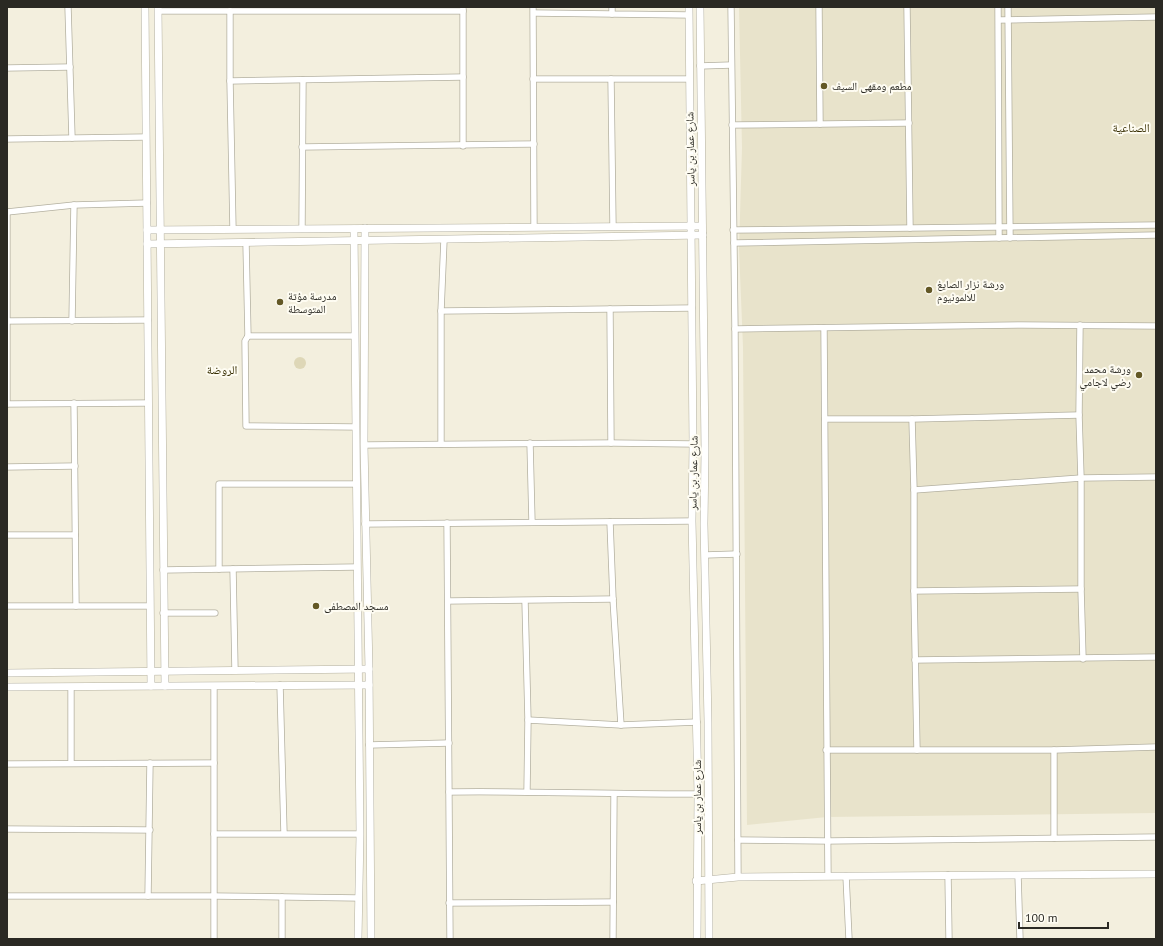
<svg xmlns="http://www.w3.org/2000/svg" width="1163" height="946" viewBox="0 0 1163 946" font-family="'PT Sans','Noto Naskh Arabic',sans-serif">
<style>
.built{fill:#e8e3cb}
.green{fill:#ded7b7}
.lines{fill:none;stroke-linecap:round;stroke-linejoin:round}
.minor-casing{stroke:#b3b0a0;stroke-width:7}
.tertiary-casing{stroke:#b3b0a0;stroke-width:8}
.minor{stroke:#fff;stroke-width:5.5}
.tertiary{stroke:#fff;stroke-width:7}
.poi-dot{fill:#635825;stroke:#fefcf2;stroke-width:1.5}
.labels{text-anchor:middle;stroke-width:4;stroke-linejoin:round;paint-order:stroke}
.poi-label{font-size:11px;fill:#2a2923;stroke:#fefcf2;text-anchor:start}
.street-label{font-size:11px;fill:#2a2923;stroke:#fefcf2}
.neighbourhood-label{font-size:12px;fill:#382f03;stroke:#fefcf2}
</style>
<rect width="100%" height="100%" fill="#f3efde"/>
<!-- built -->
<polygon class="built" points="739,7 1156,7 1156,813 827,817 747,825 743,347 739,249 742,148"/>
<!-- green -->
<circle class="green" cx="300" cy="363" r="6"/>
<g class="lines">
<defs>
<g id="minor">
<polyline points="68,7 72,138"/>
<polyline points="533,7 534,227"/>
<polyline points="612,7 612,14 689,15"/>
<polyline points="731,7 735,329 738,877"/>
<polyline points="819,7 820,124"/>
<polyline points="907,7 910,228"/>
<polyline points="998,7 999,238"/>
<polyline points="1008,7 1010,238"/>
<polyline points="463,8 463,146"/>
<polyline points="158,11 463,11"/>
<polyline points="230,11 230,81 233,229"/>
<polyline points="534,13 612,14"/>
<polyline points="999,20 1156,17"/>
<polyline points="700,66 731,65"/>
<polyline points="7,68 70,67"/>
<polyline points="533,79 689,79"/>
<polyline points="611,79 613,226"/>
<polyline points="230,81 463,77"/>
<polyline points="732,125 909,123"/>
<polyline points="7,139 146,137"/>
<polyline points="302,147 534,144"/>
<polyline points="7,212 74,205 147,203"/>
<polyline points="302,229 303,80"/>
<polyline points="733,230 1156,225"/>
<polyline points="246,243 248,336 355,336"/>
<polyline points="734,243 1156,235"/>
<polyline points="610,309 611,443"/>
<polyline points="441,311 692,308"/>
<polyline points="7,321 148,320"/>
<polyline points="72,321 74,205"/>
<polyline points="1080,325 1079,415 1081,478 1081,589 1083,659"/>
<polyline points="824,328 828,876"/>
<polyline points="735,329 1022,325 1156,326"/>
<polyline points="248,336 245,341 246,426 356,427"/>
<polyline points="74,403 76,606"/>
<polyline points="7,404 7,212"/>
<polyline points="7,404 148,403"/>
<polyline points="825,419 912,419 1079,415"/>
<polyline points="912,419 914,490 914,591 917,750"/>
<polyline points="530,443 532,522"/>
<polyline points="441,444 441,311 444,240"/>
<polyline points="364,445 611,443 693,444"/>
<polyline points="7,467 75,466"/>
<polyline points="914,490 1081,478 1156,477"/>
<polyline points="610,522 613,599 621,725"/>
<polyline points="447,523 450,939"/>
<polyline points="365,524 692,521"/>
<polyline points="7,535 75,535"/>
<polyline points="705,555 737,554"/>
<polyline points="219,569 219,484 356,484"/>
<polyline points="233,569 235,670"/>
<polyline points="163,570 356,567"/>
<polyline points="914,591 1081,589"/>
<polyline points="448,601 613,599"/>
<polyline points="525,601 528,720 527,791"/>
<polyline points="7,606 150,606"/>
<polyline points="163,613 215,613"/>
<polyline points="915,660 1156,657"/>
<polyline points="280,685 284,833"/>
<polyline points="71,687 71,763"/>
<polyline points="528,720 621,725 697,722"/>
<polyline points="369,745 449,743"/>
<polyline points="826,750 1054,750 1156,747"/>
<polyline points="1054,750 1054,838"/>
<polyline points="7,764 214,763"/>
<path d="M449,792C532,791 615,794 698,794"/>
<polyline points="7,829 150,830"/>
<polyline points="214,834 360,834"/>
<polyline points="738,840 827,841 1156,837"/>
<polyline points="948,875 949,939"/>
<polyline points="1018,875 1020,939"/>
<polyline points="846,876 849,939"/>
<polyline points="7,896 213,896 358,898"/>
<polyline points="148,896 150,763"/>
<polyline points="282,897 282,939"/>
<polyline points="449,903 613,902"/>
<polyline points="214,939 214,686"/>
<polyline points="613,939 614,794"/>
</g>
<g id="tertiary">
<polyline points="145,7 151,686"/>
<polyline points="158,7 165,686"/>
<polyline points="689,7 693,444 692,521 698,794 697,939"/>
<polyline points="700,7 705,451 704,524 708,722 709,939"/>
<polyline points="365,228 364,445 369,669 371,939"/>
<polyline points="354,229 360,834 358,939"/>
<polyline points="147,230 702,226"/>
<polyline points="147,244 703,235"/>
<polyline points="7,673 369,669"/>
<polyline points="7,687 369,685"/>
<polyline points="696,881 738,877 1156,874"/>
</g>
</defs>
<!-- minor casing -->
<use href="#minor" class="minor-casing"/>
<!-- tertiary casing -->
<use href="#tertiary" class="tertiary-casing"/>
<!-- minor -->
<use href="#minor" class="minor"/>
<!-- tertiary -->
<use href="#tertiary" class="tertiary"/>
</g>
<!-- markers -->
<g class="poi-dot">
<circle cx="824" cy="86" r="4"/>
<circle cx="929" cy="290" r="4"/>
<circle cx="280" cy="302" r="4"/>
<circle cx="1139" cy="375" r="4"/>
<circle cx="316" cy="606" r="4"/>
</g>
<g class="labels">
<!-- poi labels -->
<g class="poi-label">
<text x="832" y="90">مطعم ومقهى السيف</text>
<text x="937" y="288">ورشة نزار الصايغ<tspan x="937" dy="13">للالمونيوم</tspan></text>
<text x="288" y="300">مدرسة مؤتة<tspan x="288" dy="13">المتوسطة</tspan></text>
<text x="1131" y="373" text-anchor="end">ورشة محمد<tspan x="1131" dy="13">رضي لاجامي</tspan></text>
<text x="324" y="610">مسجد المصطفى</text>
</g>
<!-- street labels -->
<g class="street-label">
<text transform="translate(690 149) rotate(-91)" y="4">شارع عمار بن ياسر</text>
<text transform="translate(693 473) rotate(-89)" y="4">شارع عمار بن ياسر</text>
<text transform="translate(697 797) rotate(-90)" y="4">شارع عمار بن ياسر</text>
</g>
<!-- neighbourhood labels -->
<g class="neighbourhood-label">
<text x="1131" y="132">الصناعية</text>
<text x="222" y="374">الروضة</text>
</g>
</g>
<!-- border -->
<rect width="1163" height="946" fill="none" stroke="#2a2923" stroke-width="16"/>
<!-- scale -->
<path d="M1019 922v6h89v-6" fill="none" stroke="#2a2923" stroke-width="2"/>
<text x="1025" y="922" font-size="12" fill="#2a2923" stroke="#fefcf2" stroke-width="3" paint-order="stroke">100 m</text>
</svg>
